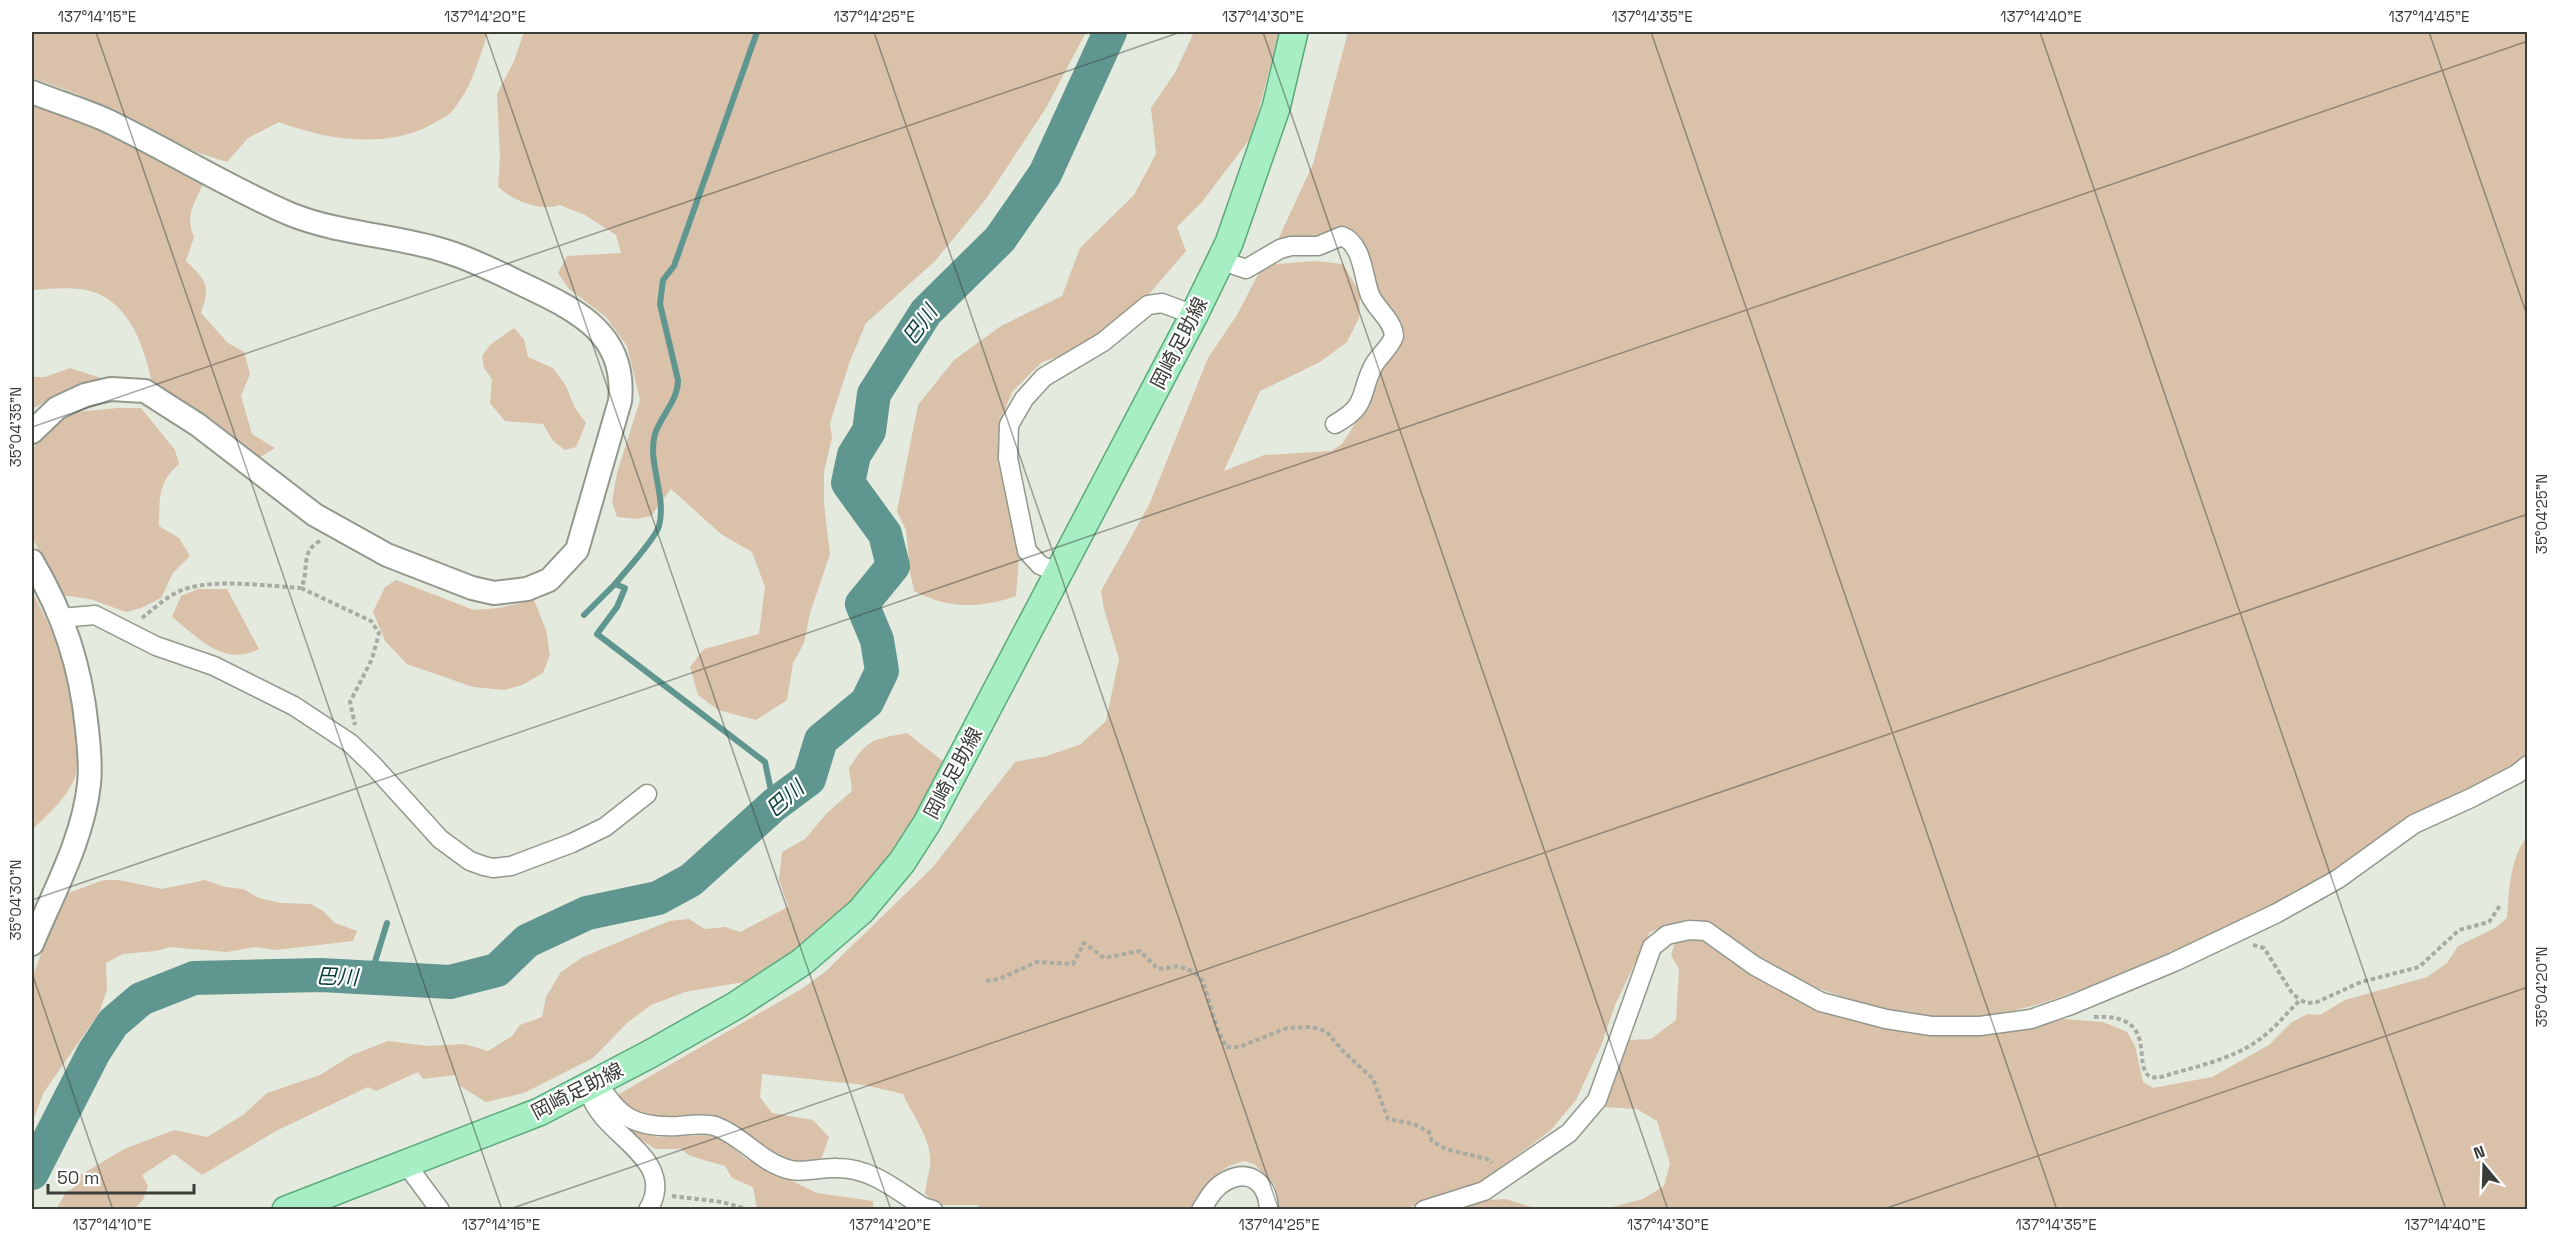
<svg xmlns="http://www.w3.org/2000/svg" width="2559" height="1241" viewBox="0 0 2559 1241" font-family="'Space Grotesk','Noto Sans JP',sans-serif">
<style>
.green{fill:#d9c1aa}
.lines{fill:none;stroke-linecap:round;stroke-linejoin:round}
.stream{stroke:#5f968f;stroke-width:6}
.river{stroke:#5f968f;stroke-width:34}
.minor-casing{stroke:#93988d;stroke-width:21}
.tertiary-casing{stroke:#93988d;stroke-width:26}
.primary-casing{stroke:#5aa97b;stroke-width:30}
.path{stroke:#a7aba1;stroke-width:4;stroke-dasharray:4.5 3;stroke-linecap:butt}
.minor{stroke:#fff;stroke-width:18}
.tertiary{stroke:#fff;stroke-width:22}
.primary{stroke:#a7eec5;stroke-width:27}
.ticks{fill:none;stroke:#3a3d38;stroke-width:1.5;stroke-opacity:0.45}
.labels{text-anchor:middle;stroke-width:4.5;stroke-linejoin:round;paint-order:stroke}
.street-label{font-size:20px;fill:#3a3d38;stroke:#fff}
.water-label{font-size:21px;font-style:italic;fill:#0a3f3a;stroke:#fff}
.neatline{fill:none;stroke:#3a3d38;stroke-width:2}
.ticks-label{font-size:15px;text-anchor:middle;fill:#3a3d38}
</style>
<rect width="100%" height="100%" fill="#e5eade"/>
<!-- green -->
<g class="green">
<path d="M32,32H488C479,59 472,87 453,110C449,115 443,118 438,121C391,150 329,141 279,122L248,138L227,162L196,152L78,94L32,78Z"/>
<path d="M524,32H1086L1046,108L986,199L935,261L866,323L850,361L830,423L832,438L824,472V504L830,554L810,613L804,643L793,663L787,700L756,720L718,710L698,695L690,667L704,649L759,634L765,587L752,552L721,534L671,489L651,516L637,519L617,517L612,502L617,473L640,400L627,346L606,317L569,289L558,273L567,256L621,253L616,235L585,215L560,205C540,212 514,201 498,187L500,157L497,94L514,61Z"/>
<path d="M1194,32H1279L1252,136L1202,202L1177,227L1186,251L1149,294L1106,329L1058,357L1042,362L1012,392L999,425L998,461L1019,557L1016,596C979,609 949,609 914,591L910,571L906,530L897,511L918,405L954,360L1001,326L1062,296L1080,248L1134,195L1156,154L1151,108L1176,71Z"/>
<path d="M1348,32H2527L2528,569L2525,574L2528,582L2527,755L2518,764C2436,813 2355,865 2269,908C2228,928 2185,946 2142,964C2081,990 2014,1020 1946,1018C1893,1016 1805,989 1760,960C1740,948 1723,927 1701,921C1686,916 1664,927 1650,932L1615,1005L1601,1046L1576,1100L1550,1131L1478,1184L1458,1195L1400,1209H1278L1275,1185L1254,1164L1244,1161L1229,1166L1214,1176L1191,1209L986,1210L976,1205H934L925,1193C926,1183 929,1174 930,1165C933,1139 912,1116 903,1094L864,1085L762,1074L760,1097L772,1113L813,1120L829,1137L822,1157L799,1167L778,1159L736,1132L644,1122L614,1097L803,988L826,971L932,868L1015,762L1047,756L1081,744L1106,721L1119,659L1104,609L1101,591L1149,505L1208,358L1237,315L1263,265L1315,261L1343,264L1360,293L1359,318L1347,342L1320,362L1260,391L1224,471L1264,455L1331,451L1342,444L1370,400L1375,377L1398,348L1359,245L1323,238L1276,244L1313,164Z"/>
<path d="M32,104C93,120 148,154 203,184C194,204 185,215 194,237L186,261C206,280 211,285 201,313L228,343L244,352L250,374L241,396L252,434L275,448L259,458L213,420L152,383C145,350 131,305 94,292C75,286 53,289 33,290L32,296Z"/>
<polygon points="514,328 524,339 528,357 553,368 566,386 575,408 586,423 576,447 565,450 553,441 543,424 505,421 490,403 492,379 484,368 482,356 490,345"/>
<polygon points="70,368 101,378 69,388 32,409 32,377 45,377"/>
<path d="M118,408H141L175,450L179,464C157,483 160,499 159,526L179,538L190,556L173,573L161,598L141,608L126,612L90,599L61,595L32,537V450L48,428L75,412Z"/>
<polygon points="396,580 474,610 499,608 534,600 546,630 550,655 543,673 522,685 505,690 473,687 407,664 385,641 373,612 385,587"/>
<path d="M198,589H227L259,649C223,667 199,638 172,617L181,596Z"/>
<path d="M32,592C60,644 74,680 75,740C76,750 78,762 76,772C73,793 46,816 32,830Z"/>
<path d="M907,733L944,762L890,865L851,920L761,979L685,992L651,1005L627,1023L593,1058L524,1093L486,1102L460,1086L456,1075L423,1079L418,1072L376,1091L368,1087L276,1131L202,1175L174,1154L142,1175L148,1186L143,1200L134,1209L56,1210L66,1192L75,1187L79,1176L124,1149L174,1130L207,1137L243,1115L267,1093L320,1075L352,1055L388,1041L428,1046L464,1044L488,1051L512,1036L520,1025L542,1017L546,997L561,972L583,957L669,921L689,919L705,929L725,927L740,932L788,907L779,879L782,852L805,839L827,813L852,791L849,768C869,738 872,740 907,733Z"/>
<path d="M2527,837V1209H1605L1643,1199L1664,1186L1670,1164L1657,1121L1637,1109L1602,1107L1629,1040L1651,1039L1676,1020L1679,969L1671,955L1675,943L1688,939L1702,940L1751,972L1826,1013L1899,1030L1951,1036L1993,1034L2064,1019L2103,1022L2127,1032L2135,1046L2143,1082L2153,1088L2212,1077L2269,1045L2292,1022L2308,1014L2320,1015L2345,1000L2427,977L2447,963L2458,946L2495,928L2507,918C2509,892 2510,857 2527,837Z"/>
<polygon points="104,880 119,880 162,889 205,880 225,887 243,889 259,898 281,903 311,904 323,911 335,923 357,931 353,941 276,950 255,947 227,952 170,947 156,951 123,954 106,963 107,990 99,1013 44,1092 32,1123 32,978 63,895"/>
<polygon points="630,1128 658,1137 709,1135 723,1140 746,1159 817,1193 873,1201 873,1209 757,1209 753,1187 732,1178 725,1166 690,1156 681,1149 655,1149 633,1134"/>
<polygon points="1506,1199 1538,1209 1461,1210 1486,1200"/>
</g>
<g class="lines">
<!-- stream -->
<g class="stream">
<path d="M757,32L674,266L663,280L660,304L678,380C678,401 661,415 655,434C647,462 667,497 659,526C656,538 624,573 615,584L625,588L617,607L597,634L765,762L774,805"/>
<polyline points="584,615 615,584"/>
<polyline points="370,978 387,923"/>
</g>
<!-- river -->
<polyline class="river" points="32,1173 94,1052 113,1023 141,999 194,978 321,975 450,982 497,970 527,941 587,913 658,898 691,880 774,805 809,779 821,740 867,702 882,671 877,640 862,604 893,566 885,534 848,483 854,455 869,431 874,394 926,312 1000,239 1045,174 1110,32"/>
<defs>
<g id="minor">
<path d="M1220,260L1246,269L1280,249L1291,246H1318L1342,236C1363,244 1363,277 1370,295C1376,309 1393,320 1394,336C1391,346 1381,354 1375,363C1358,392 1371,404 1335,424"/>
<polyline points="1058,573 1040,565 1027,551 1008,458 1009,425 1024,399 1044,377 1103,342 1148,305 1162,303 1194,315"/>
<polyline points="61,618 95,615 156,646 214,666 294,706 350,743 372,764 440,839 470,861 484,866 493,868 511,866 572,843 605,827 647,794"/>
<path d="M597,1081C618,1118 636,1128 678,1126C690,1125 704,1123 715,1126C743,1136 762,1164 791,1170C805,1173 822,1167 837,1168C871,1168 895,1189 923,1207L933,1210"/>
<path d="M588,1085C590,1091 591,1098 594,1103C612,1139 677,1162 648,1210"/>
<polyline points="406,1164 440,1210"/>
<path d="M1201,1210C1208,1199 1214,1187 1226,1181C1251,1168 1268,1184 1269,1210"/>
<polyline points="1424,1210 1484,1191 1569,1133 1597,1100 1652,947 1667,935 1689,930 1706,931 1755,966 1821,1002 1886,1019 1931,1026 1980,1026 2031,1019 2071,1005 2174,962 2277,913 2338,879 2414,824 2471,798 2517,774 2528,765"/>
</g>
<g id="tertiary">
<path d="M32,92C57,102 84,110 108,121C170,151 227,187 290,214C339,234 395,235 445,251C472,259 499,273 524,285C576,310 627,333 620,401L577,550L549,580L527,589L494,593L472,588L387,555L315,515L198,425L145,391L111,389L85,395L57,408L32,432"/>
<path d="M32,561C64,615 81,667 87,729C89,747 91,767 89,784C83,840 53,893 32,944"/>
</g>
<polyline id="primary" points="286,1210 539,1112 650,1054 735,1006 802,962 861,911 902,862 927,823 1194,315 1229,243 1276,108 1294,32"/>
</defs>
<!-- minor casing -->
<use href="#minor" class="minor-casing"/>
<!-- tertiary casing -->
<use href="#tertiary" class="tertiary-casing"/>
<!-- primary casing -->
<use href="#primary" class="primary-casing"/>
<!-- path -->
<g class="path">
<polyline points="301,588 371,621 379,633 372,659 350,702 355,725"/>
<path d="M142,618C156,607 170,593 188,588C221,579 267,586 301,588C310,571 299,552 320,541"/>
<polyline points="2253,945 2264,948 2292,993 2300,1000"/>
<polyline points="986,981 999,979 1037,962 1073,964 1084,943 1104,958 1140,951 1158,969 1179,966 1194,972 1203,981 1217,1028 1226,1047 1239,1047 1287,1028 1311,1027 1326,1031 1343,1051 1373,1079 1388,1119 1414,1124 1429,1132 1432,1141 1446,1149 1487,1159 1492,1163"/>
<path d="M2094,1017C2162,1013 2130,1068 2151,1077C2154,1078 2157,1077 2161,1077C2193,1067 2232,1060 2260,1039C2275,1028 2287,1013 2300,1000L2307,1003L2317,1002L2361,982L2419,967L2459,930L2489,922L2501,904"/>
<polyline points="672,1196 722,1202 750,1210"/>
</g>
<!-- minor -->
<use href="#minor" class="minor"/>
<!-- tertiary -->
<use href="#tertiary" class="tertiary"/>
<!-- primary -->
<use href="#primary" class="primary"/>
</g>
<!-- ticks -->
<path class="ticks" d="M96,32L502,1210M485,32L891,1210M874,32L1279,1210M1263,32L1668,1210M1651,32L2057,1210M2040,32L2446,1210M2429,32L2528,318M32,427L1181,32M32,900L2528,41M32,973L113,1210M507,1210L2528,514M1881,1210L2528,987"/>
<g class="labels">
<!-- street labels -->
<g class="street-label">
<text transform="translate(1179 343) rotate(-63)" y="7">岡崎足助線</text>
<text transform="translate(953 773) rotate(-62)" y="7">岡崎足助線</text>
<text transform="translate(577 1091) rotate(-27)" y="7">岡崎足助線</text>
</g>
<!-- water labels -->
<g class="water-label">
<text transform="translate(920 325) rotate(-54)" y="7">巴川</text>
<text transform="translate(785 799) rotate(-41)" y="7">巴川</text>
<text transform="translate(337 977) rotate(2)" y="7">巴川</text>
</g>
</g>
<!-- border -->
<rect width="2559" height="1241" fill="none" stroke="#ffffff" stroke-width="66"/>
<!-- north arrow -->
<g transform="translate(2484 1166) rotate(341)" stroke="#ffffff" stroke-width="4.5" paint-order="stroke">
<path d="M0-4.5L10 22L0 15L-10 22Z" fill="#3a3d38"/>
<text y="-9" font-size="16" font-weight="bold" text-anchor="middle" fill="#3a3d38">N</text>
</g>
<!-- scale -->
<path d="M48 1184v9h146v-9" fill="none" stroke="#3a3d38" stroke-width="3"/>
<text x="57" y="1184" font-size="18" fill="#3a3d38" stroke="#ffffff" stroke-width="4.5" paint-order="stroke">50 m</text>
<rect x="33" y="33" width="2493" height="1175" class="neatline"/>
<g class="ticks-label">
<text x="97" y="22">137°14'15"E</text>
<text x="485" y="22">137°14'20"E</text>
<text x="874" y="22">137°14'25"E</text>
<text x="1263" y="22">137°14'30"E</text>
<text x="1652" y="22">137°14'35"E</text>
<text x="2041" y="22">137°14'40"E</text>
<text x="2429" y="22">137°14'45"E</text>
<text transform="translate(16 427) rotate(-90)" y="5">35°04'35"N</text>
<text transform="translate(2542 514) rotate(-90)" y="5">35°04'25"N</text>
<text transform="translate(16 900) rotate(-90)" y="5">35°04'30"N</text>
<text transform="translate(2542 987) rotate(-90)" y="5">35°04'20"N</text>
<text x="112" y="1230">137°14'10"E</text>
<text x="501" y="1230">137°14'15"E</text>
<text x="890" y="1230">137°14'20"E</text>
<text x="1279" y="1230">137°14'25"E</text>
<text x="1668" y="1230">137°14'30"E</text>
<text x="2056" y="1230">137°14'35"E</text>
<text x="2445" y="1230">137°14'40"E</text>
</g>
</svg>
